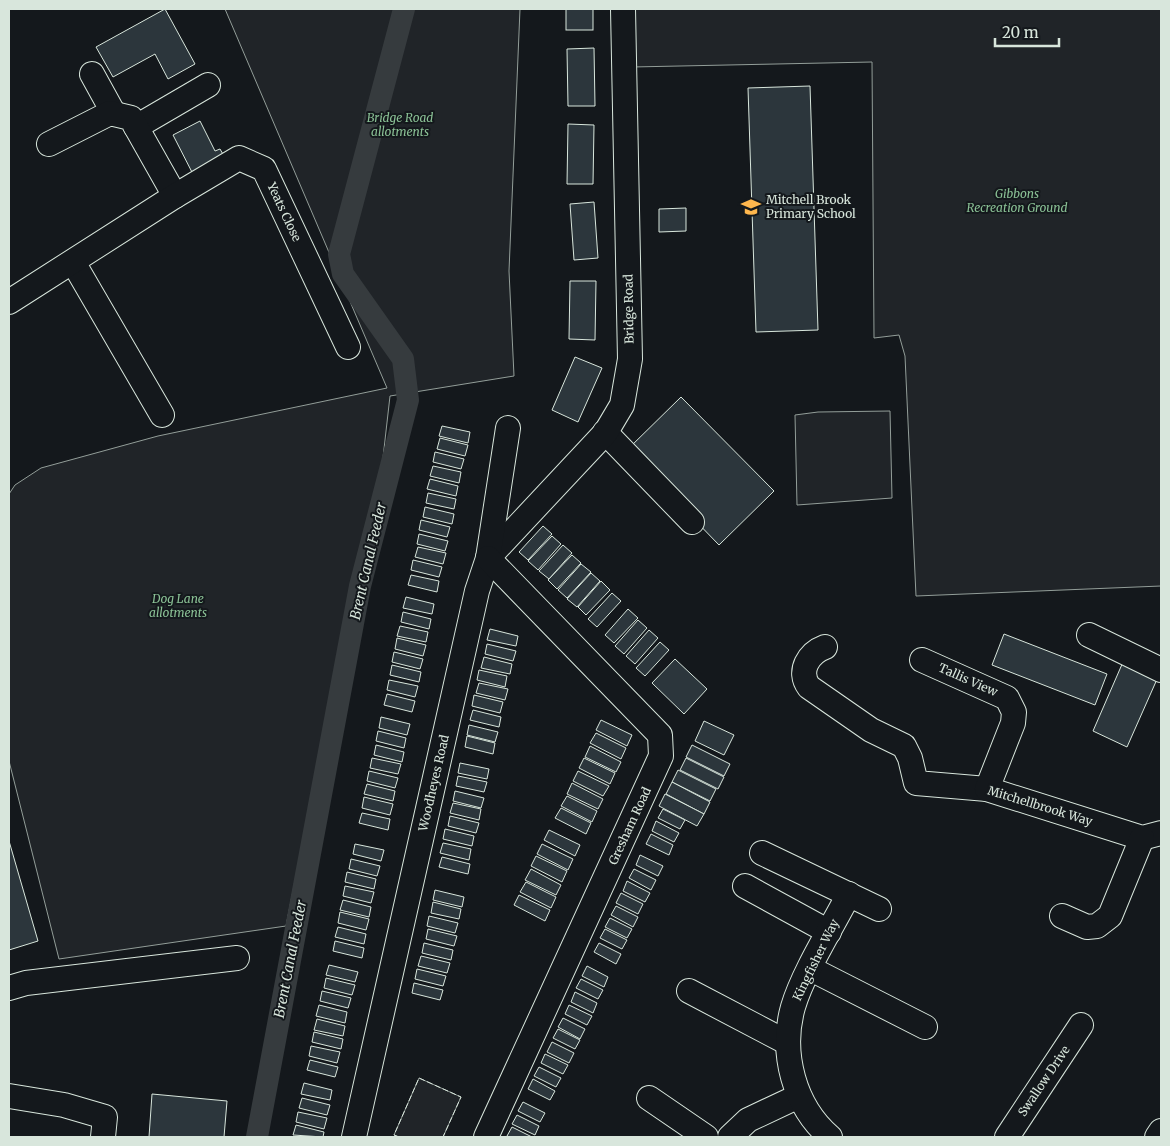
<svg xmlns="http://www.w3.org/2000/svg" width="1170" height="1146" viewBox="0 0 1170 1146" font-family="Merriweather,serif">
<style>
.green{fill:#202428;stroke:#939e99}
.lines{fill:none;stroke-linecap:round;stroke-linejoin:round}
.canal{stroke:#363b3e;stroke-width:22}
.building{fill:#2c363c;stroke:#d8e6dc}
.minor-casing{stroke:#d8e6dc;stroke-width:26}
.minor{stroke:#14181c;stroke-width:24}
.fence{stroke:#d8e6dc;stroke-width:1;stroke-dasharray:6 2.5;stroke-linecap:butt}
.labels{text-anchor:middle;stroke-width:4;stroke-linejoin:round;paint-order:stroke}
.park-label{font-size:12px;font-style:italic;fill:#8ac095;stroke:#14181c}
.poi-label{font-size:12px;fill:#d8e6dc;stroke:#14181c;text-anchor:start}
.street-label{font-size:12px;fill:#d8e6dc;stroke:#14181c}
.water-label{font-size:14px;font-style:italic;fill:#d8e6dc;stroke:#14181c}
</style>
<rect width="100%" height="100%" fill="#14181c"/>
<!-- green -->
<g class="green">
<polygon points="225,9 520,9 509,271 514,376 390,396 380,484 357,569 286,926 59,959 9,761 9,494 15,485 41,468 158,436 387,388"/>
<polygon points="631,9 1161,9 1161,586 916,596 905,356 899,335 874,338 872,62 632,67"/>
<polygon points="890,411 892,498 797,505 795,415 818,412"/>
<polygon points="419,1078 461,1097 443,1137 399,1137 394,1135"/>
</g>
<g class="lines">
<!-- canal -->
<polyline class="canal" points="257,1137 360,586 408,400 403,359 343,274 339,254 404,9"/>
</g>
<!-- building -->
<g class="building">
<polygon points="165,9 195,64 168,79 155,54 113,77 96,47"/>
<rect x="566" y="9" width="27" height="21"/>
<polygon points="594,48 595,106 568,106 567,49"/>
<polygon points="810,86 818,330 756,332 748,88"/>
<polygon points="200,121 215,151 220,149 228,163 196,180 173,135"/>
<polygon points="568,124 594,125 593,184 567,184"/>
<polygon points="594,202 598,258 574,260 570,204"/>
<polygon points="686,208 686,231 659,232 659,209"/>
<polygon points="570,281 596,281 595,340 569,339"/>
<polygon points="575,357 602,368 578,422 552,410"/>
<polygon points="681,397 774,491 719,545 627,450"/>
<polygon points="442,426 470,432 468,443 439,436"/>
<polygon points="440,438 468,445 465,456 437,449"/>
<polygon points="435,452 464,459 461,469 433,462"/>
<polygon points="433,466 461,472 459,483 430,476"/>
<polygon points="430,479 458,486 456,496 427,489"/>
<polygon points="428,493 456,499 454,509 426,503"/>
<polygon points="425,507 454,514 452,524 423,517"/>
<polygon points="421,520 450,527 447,537 419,530"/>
<polygon points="543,526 552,534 528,560 519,552"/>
<polygon points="419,534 448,541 445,551 417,544"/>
<polygon points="552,536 561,544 538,570 528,561"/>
<polygon points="563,545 572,553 549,579 539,571"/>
<polygon points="418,547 446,553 443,564 415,557"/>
<polygon points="572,555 581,563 557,589 548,580"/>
<polygon points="413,560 442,567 439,577 411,570"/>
<polygon points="581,564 591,572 567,598 558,590"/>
<polygon points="591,573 600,581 577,607 567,599"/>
<polygon points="411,575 439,581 437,592 408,585"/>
<polygon points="601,581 610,590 586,615 578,607"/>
<polygon points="612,593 621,601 597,627 588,619"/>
<polygon points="406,597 434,604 432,614 403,608"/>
<polygon points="628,609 638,618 614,643 605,635"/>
<polygon points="403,612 431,619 429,629 401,622"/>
<polygon points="638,620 647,628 624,654 615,646"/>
<polygon points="400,626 428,632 426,642 397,636"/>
<polygon points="490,629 518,636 516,646 487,640"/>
<polygon points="649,630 658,638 635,664 626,656"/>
<polygon points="1004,634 1107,674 1095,705 992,665"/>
<polygon points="397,638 426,645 423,656 395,649"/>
<polygon points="660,642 669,650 645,676 636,668"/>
<polygon points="487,644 516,651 513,661 485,654"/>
<polygon points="394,652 423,659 420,669 392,662"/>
<polygon points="484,657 512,664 510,674 481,668"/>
<polygon points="675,659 707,689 684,714 652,683"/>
<polygon points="1123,662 1158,677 1127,747 1093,731"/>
<polygon points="392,665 421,672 419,682 390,675"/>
<polygon points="479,670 507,676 505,687 477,680"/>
<polygon points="389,680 418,686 415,697 387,690"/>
<polygon points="479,683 508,689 505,700 476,693"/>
<polygon points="387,694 415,701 412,712 384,705"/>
<polygon points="474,695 503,702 500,713 472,706"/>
<polygon points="473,710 501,717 499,727 470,720"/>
<polygon points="381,717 410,724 407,735 379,728"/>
<polygon points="601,720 632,735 627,746 596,730"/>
<polygon points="704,721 734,735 724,755 695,741"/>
<polygon points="469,725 498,732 495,742 467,735"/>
<polygon points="378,731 406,738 404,748 376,741"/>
<polygon points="596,733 626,748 621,759 590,743"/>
<polygon points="467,736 495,743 493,754 465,747"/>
<polygon points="376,745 404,752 402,762 374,755"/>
<polygon points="692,745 730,764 724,776 686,757"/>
<polygon points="590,746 621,762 616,772 585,757"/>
<polygon points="372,758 401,764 398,774 370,768"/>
<polygon points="584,758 615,773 610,784 579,768"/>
<polygon points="686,758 724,777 718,789 680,770"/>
<polygon points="460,763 489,769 487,779 458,773"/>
<polygon points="678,770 716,789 710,801 672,782"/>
<polygon points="369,771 398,778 395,788 367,781"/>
<polygon points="578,771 609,786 603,796 573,781"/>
<polygon points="458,776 487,782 484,792 456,786"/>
<polygon points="672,782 710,802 704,814 666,794"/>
<polygon points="572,783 603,799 598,809 567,794"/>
<polygon points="367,784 395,791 393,801 364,794"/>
<polygon points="455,791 484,798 481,808 453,801"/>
<polygon points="665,794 704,814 697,826 659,806"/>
<polygon points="567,796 597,811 592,822 561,806"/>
<polygon points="364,797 393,804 390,815 362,808"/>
<polygon points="453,803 481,809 479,820 450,813"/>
<polygon points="561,808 591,823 586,834 555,818"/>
<polygon points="663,809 685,820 680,829 658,818"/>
<polygon points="362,813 390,819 388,830 359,823"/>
<polygon points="450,816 479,823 476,833 448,826"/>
<polygon points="656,821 679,833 674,842 652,831"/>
<polygon points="445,829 474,836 472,846 443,839"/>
<polygon points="549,830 580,845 575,856 544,840"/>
<polygon points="651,834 673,845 669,855 646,844"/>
<polygon points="9,841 38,941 9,950"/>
<polygon points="443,843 471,849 469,860 440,853"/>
<polygon points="355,844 384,850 381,861 353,854"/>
<polygon points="542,844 573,859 568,870 537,854"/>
<polygon points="640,855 663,866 658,876 636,865"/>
<polygon points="536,856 567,871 562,882 531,866"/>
<polygon points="442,857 470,864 468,874 439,867"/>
<polygon points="351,859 380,866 377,876 349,869"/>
<polygon points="531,869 561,885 556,895 525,880"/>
<polygon points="634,869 656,880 651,890 629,878"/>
<polygon points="347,872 376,879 374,889 345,882"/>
<polygon points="627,881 650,893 645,902 623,891"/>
<polygon points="526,882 556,897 551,908 520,892"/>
<polygon points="345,886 374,892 371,903 343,896"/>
<polygon points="435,890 464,897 462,907 433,900"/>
<polygon points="621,893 643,904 638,914 616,903"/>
<polygon points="519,895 550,910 545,921 514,905"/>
<polygon points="343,900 371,907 369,917 340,910"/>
<polygon points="433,902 461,909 459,919 431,913"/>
<polygon points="616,906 638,917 633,927 611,915"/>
<polygon points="340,912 369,919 366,930 338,923"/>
<polygon points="429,916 458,923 455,933 427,926"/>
<polygon points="610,918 632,929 627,938 605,927"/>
<polygon points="338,927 366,934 364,944 335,937"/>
<polygon points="428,929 457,936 454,946 426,939"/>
<polygon points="605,929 627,940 622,949 600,938"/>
<polygon points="335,941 364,948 362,958 333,951"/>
<polygon points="424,943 453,950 451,960 422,953"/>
<polygon points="599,943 621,954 616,964 594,952"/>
<polygon points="421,956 450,963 447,973 418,966"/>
<polygon points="329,965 358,972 355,982 326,975"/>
<polygon points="587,966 608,977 604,987 582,976"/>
<polygon points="417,969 446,976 443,986 415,979"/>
<polygon points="326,978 355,985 352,995 324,988"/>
<polygon points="581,979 603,990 598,999 576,988"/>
<polygon points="414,983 443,990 440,1000 412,993"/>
<polygon points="322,991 351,998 348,1008 320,1001"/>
<polygon points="575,992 597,1003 593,1013 571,1002"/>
<polygon points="319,1005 347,1012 345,1023 316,1016"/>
<polygon points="569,1005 592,1016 587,1025 565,1014"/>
<polygon points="563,1018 585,1029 580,1039 558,1027"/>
<polygon points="317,1019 345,1026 343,1036 314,1030"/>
<polygon points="558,1029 580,1040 575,1049 553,1038"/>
<polygon points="314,1032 343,1039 341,1049 312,1042"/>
<polygon points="552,1042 574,1053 569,1063 547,1052"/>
<polygon points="311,1046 340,1052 337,1063 309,1056"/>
<polygon points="545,1054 568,1065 563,1074 541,1063"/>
<polygon points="310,1060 338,1067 335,1077 307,1070"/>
<polygon points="539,1067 561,1078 556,1087 534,1076"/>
<polygon points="533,1079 555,1091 550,1100 528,1089"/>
<polygon points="304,1083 332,1090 330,1100 301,1094"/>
<polygon points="152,1094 227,1101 224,1137 149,1137"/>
<polygon points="302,1098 330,1105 327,1115 299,1108"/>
<polygon points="523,1102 545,1113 540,1122 518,1111"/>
<polygon points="298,1112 327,1118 324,1129 296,1122"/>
<polygon points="517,1115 539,1126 535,1135 512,1124"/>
<polygon points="296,1125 324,1132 323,1137 293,1135"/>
<polygon points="512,1127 532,1137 509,1137 507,1136"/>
</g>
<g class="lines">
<defs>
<g id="minor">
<polyline points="92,74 114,114"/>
<polyline points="136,127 208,85"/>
<polyline points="49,144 110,113 131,118 175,196"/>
<polyline points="73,262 162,415"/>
<polyline points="9,302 175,196 239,158 264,169 348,347"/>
<polyline points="605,432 692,522"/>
<polyline points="488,558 606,432 622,405 630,359 623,9"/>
<polyline points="1089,635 1161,670"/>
<path d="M825,647C809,653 797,671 809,687L871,730L904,746L910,758L916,783L987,789L1142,838L1161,833"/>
<polyline points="922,660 1007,698 1014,712 1013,723 987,789"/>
<polyline points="762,853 879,909"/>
<polyline points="745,886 829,932"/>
<polyline points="1062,916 1087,927 1097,926 1110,916 1142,838"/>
<polyline points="811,969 925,1027"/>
<polyline points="9,988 26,983 237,958"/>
<polyline points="689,991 788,1043"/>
<polyline points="9,1096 64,1105 105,1117 103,1137"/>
<polyline points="649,1098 706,1137"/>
<polyline points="354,1137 477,591 488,558 508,428"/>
<polyline points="486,1137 661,756 660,735 488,558"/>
<polyline points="730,1137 748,1120 799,1096"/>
<path d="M830,1137C794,1106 780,1053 793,1007C803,973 832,927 849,894"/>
<polyline points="1007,1137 1081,1025"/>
<polyline points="1157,1137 1161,1131"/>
</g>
</defs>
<!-- minor casing -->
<use href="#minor" class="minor-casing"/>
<!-- minor -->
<use href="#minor" class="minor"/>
<!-- fence -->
<polyline class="fence" points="399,1137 394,1135 419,1078 461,1097 443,1137"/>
</g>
<!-- icons -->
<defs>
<symbol id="school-bare" viewBox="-9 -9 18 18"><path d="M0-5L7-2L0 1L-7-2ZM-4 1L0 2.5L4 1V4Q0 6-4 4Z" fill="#ffb74d" stroke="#14181c" stroke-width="2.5" paint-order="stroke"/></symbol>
</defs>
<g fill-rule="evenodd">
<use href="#school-bare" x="737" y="193" width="28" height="28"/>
</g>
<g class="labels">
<!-- park labels -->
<g class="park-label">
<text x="400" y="122">Bridge Road<tspan x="400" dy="14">allotments</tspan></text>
<text x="1017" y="198">Gibbons<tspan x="1017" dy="14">Recreation Ground</tspan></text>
<text x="178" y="603">Dog Lane<tspan x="178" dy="14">allotments</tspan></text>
</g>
<!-- poi labels -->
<g class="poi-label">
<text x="766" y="204">Mitchell Brook<tspan x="766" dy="14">Primary School</tspan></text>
</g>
<!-- street labels -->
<g class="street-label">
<text transform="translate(284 212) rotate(65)" y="4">Yeats Close</text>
<text transform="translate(629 309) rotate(-91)" y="4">Bridge Road</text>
<text transform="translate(968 680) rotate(24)" y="4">Tallis View</text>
<text transform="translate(434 783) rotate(-77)" y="4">Woodheyes Road</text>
<text transform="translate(1040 806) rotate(17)" y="4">Mitchellbrook Way</text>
<text transform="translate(630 826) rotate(-65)" y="4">Gresham Road</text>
<text transform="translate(816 960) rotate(-64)" y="4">Kingfisher Way</text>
<text transform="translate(1044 1081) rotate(-56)" y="4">Swallow Drive</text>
</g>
<!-- water labels -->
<g class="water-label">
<text transform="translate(368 561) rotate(-77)" y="5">Brent Canal Feeder</text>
<text transform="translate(290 959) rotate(-79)" y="5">Brent Canal Feeder</text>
</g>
</g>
<!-- border -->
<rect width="1170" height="1146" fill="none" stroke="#d8e6dc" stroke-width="20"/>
<!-- scale -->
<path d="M995 38v8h64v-8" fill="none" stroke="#d8e6dc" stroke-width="2.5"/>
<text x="1002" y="38" font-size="15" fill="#d8e6dc" stroke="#14181c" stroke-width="4" paint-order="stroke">20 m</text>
</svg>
